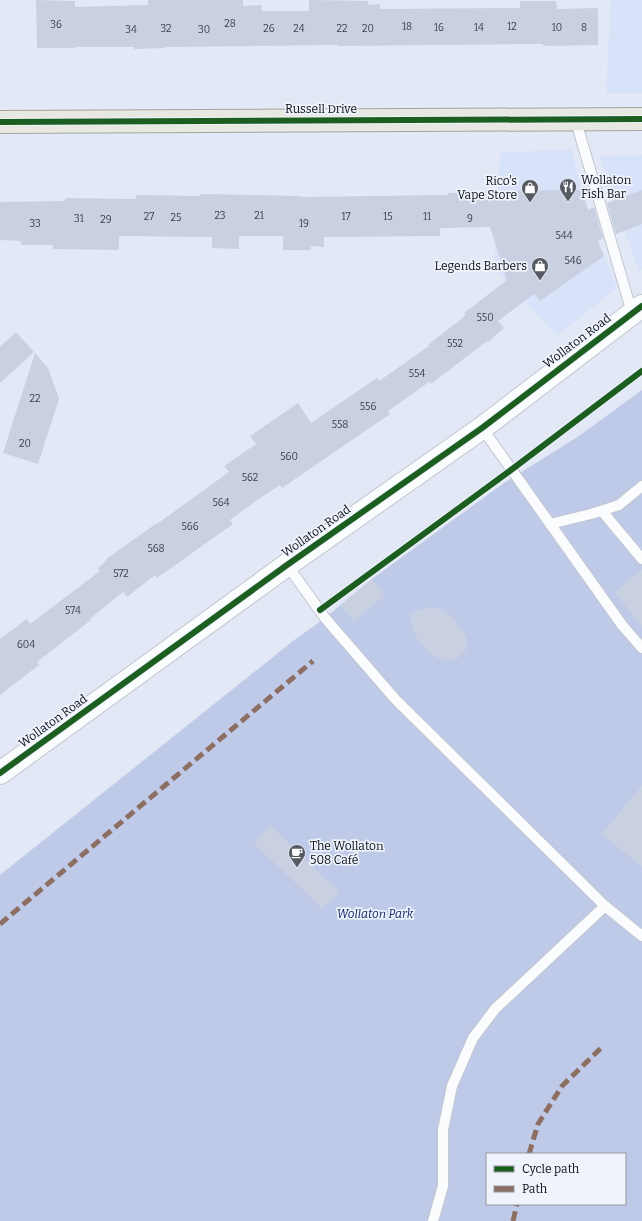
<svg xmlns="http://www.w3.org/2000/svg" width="642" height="1221" viewBox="0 0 642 1221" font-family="Bitter,serif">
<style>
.built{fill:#d8e2f9}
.green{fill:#becae7;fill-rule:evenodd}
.building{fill:#c9d0e2}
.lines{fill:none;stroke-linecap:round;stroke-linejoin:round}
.service-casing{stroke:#c1c6d0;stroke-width:12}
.tertiary-casing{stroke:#c1c6d0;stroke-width:24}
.primary-casing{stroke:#a3a49d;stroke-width:24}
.service{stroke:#fbfcfe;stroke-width:10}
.tertiary{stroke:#fbfcfe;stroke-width:22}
.primary{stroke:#e8e8e2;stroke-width:22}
.quiet{stroke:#8d6e63;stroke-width:5;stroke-dasharray:10 5;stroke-linecap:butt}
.cycleway-casing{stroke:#eef3fc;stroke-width:8}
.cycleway{stroke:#1b5e20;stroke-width:6}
.labels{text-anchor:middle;stroke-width:3.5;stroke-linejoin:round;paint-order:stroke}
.number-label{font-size:10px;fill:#3a3e48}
.street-label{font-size:12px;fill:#0a0e15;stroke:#eef3fc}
.poi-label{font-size:12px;fill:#0a0e15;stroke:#eef3fc;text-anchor:start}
.park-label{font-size:12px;font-style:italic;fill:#11286a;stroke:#eef3fc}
</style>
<rect width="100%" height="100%" fill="#e2e8f5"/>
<!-- built -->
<g class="built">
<polygon points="611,0 642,0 642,93 606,93"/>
<polygon points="571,149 582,190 597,238 617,288 557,336 494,268 500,153"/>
<polygon points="642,155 642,270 639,272 599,156"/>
</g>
<!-- green -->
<path class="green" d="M642,390V1221H0V875L293,641L325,618L372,579L504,483L579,436ZM487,1154H625V1204H487Z"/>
<!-- building -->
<g class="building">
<polygon points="36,0 75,1 75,7 148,5 148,0 243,0 243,6 262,5 262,11 309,11 309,0 368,1 368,5 380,4 380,9 520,8 520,1 556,1 557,9 598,8 598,45 543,46 543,44 338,46 338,45 329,45 165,47 165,48 134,49 134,47 75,47 75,48 37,48"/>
<polygon points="582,190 588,210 594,207 603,238 598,241 604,256 540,301 534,294 498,321 504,328 488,342 487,341 431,384 429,382 388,411 390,414 282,488 280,485 260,498 230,520 233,524 157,578 155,575 127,597 123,592 90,619 91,620 37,662 39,665 0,695 0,639 27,619 30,624 100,571 98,568 107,560 106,559 157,523 157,524 229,472 224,466 256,444 250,436 298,403 311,423 377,378 379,381 429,346 428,345 466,315 464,313 507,280 490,227 440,228 440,236 324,237 324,247 311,246 311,250 283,250 283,236 239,236 239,249 212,248 212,237 119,236 119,250 53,249 53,245 21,245 21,241 0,240 0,202 65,201 65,198 136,199 136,195 200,196 200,194 301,196 301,197 448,195 448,193 508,191"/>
<polygon points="642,190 642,224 616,234 607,203"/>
<polygon points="16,332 34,352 0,383 0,347"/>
<polygon points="35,353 48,368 59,399 38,464 3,453"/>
<polygon points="642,570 642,626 614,592"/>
<polygon points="372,579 385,596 354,621 340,605"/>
<polygon points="431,607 443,610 452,616 463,631 467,640 466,650 458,658 446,662 431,654 416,637 409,614"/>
<polygon points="642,785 642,867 602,834"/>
<polygon points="271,826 339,892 322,909 254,843"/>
</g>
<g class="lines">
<defs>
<g id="service">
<polyline points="575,118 632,313"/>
<polyline points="482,428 622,625 642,648"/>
<polyline points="602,511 642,559"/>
<polyline points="550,524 591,514 619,505 642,486"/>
<polyline points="287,565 325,618 396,700 605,906 642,936"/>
<polyline points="433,1221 443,1186 443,1130 452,1086 473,1038 495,1009 605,906"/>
</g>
<polyline id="tertiary" points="0,773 287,565 482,428 642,306"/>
<polyline id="primary" points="0,122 642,119"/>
</defs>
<!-- service casing -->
<use href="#service" class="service-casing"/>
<!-- tertiary casing -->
<use href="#tertiary" class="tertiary-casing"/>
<!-- primary casing -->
<use href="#primary" class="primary-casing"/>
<!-- service -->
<use href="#service" class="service"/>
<!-- tertiary -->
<use href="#tertiary" class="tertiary"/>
<!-- primary -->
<use href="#primary" class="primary"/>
<!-- quiet -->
<g class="quiet">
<polyline points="0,924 313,661"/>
<polyline points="529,1154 538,1124 562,1086 601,1048"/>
<polyline points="513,1221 517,1204"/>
</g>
<defs>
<g id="cycleway">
<polyline points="0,122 642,119"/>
<polyline points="320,610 511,470 642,371"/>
<polyline points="0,773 287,565 482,428 642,306"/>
</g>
</defs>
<!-- cycleway casing -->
<use href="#cycleway" class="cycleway-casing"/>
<!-- cycleway -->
<use href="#cycleway" class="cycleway"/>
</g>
<!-- icons -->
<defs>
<symbol id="restaurant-pin" viewBox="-11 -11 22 30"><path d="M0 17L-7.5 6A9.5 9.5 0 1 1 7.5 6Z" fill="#565a63" stroke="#eef3fc"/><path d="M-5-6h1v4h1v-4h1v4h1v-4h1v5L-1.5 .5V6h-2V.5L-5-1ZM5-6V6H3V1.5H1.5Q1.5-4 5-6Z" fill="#fff"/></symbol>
<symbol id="shop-pin" viewBox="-11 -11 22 30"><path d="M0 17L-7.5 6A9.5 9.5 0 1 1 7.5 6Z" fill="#565a63" stroke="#eef3fc"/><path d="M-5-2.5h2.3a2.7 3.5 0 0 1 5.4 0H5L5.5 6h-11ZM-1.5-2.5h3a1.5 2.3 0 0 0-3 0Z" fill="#fff"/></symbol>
<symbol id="cafe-pin" viewBox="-11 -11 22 30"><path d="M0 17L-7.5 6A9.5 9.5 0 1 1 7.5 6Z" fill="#565a63" stroke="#eef3fc"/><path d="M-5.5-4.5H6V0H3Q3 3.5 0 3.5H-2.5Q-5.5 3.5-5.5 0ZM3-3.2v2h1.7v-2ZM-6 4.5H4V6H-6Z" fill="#fff"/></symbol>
</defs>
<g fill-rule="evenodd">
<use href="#restaurant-pin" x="558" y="177" width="20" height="27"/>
<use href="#shop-pin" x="520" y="178" width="20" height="27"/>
<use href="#shop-pin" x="530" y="256" width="20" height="27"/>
<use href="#cafe-pin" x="287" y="843" width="20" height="27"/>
</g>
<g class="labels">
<!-- number labels -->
<g class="number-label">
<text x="230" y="27">28</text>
<text x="56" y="28">36</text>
<text x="407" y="30">18</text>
<text x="512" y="30">12</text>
<text x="439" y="31">16</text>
<text x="479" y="31">14</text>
<text x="557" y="31">10</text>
<text x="584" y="31">8</text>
<text x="166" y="32">32</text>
<text x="269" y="32">26</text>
<text x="299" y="32">24</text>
<text x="342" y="32">22</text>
<text x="368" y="32">20</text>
<text x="131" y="33">34</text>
<text x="204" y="33">30</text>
<text x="220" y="219">23</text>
<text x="259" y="219">21</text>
<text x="149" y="220">27</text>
<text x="346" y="220">17</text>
<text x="388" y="220">15</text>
<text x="427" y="220">11</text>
<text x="176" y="221">25</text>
<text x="79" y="222">31</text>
<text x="470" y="222">9</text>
<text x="106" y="223">29</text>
<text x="35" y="227">33</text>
<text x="304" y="227">19</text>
<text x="564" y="239">544</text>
<text x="573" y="264">546</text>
<text x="485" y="321">550</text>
<text x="455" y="347">552</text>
<text x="417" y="377">554</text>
<text x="35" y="402">22</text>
<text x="368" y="410">556</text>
<text x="340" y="428">558</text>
<text x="25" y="447">20</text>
<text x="289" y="460">560</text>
<text x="250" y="481">562</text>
<text x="221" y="506">564</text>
<text x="190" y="530">566</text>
<text x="156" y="552">568</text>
<text x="121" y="577">572</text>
<text x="73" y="614">574</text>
<text x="26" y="648">604</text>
</g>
<!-- street labels -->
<g class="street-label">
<text x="321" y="113">Russell Drive</text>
<text transform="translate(577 341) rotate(-37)" y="4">Wollaton Road</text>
<text transform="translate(316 531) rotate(-35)" y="4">Wollaton Road</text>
<text transform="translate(53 721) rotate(-36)" y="4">Wollaton Road</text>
</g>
<!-- poi labels -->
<g class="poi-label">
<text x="581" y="184">Wollaton<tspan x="581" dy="14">Fish Bar</tspan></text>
<text x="517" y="185" text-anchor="end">Rico's<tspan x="517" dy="14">Vape Store</tspan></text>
<text x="527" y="270" text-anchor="end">Legends Barbers</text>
<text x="310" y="850">The Wollaton<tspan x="310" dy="14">508 Café</tspan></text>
</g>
<!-- park labels -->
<g class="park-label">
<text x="375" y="918">Wollaton Park</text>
</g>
</g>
<!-- legend -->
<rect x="486" y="1153" width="140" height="52" fill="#eef3fc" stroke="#9397a0"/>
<rect x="494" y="1166" width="20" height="6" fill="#1b5e20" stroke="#9397a0"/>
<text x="522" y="1173" font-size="12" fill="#0a0e15">Cycle path</text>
<rect x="494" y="1186" width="20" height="6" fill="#8d6e63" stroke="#9397a0"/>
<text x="522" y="1193" font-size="12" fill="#0a0e15">Path</text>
</svg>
